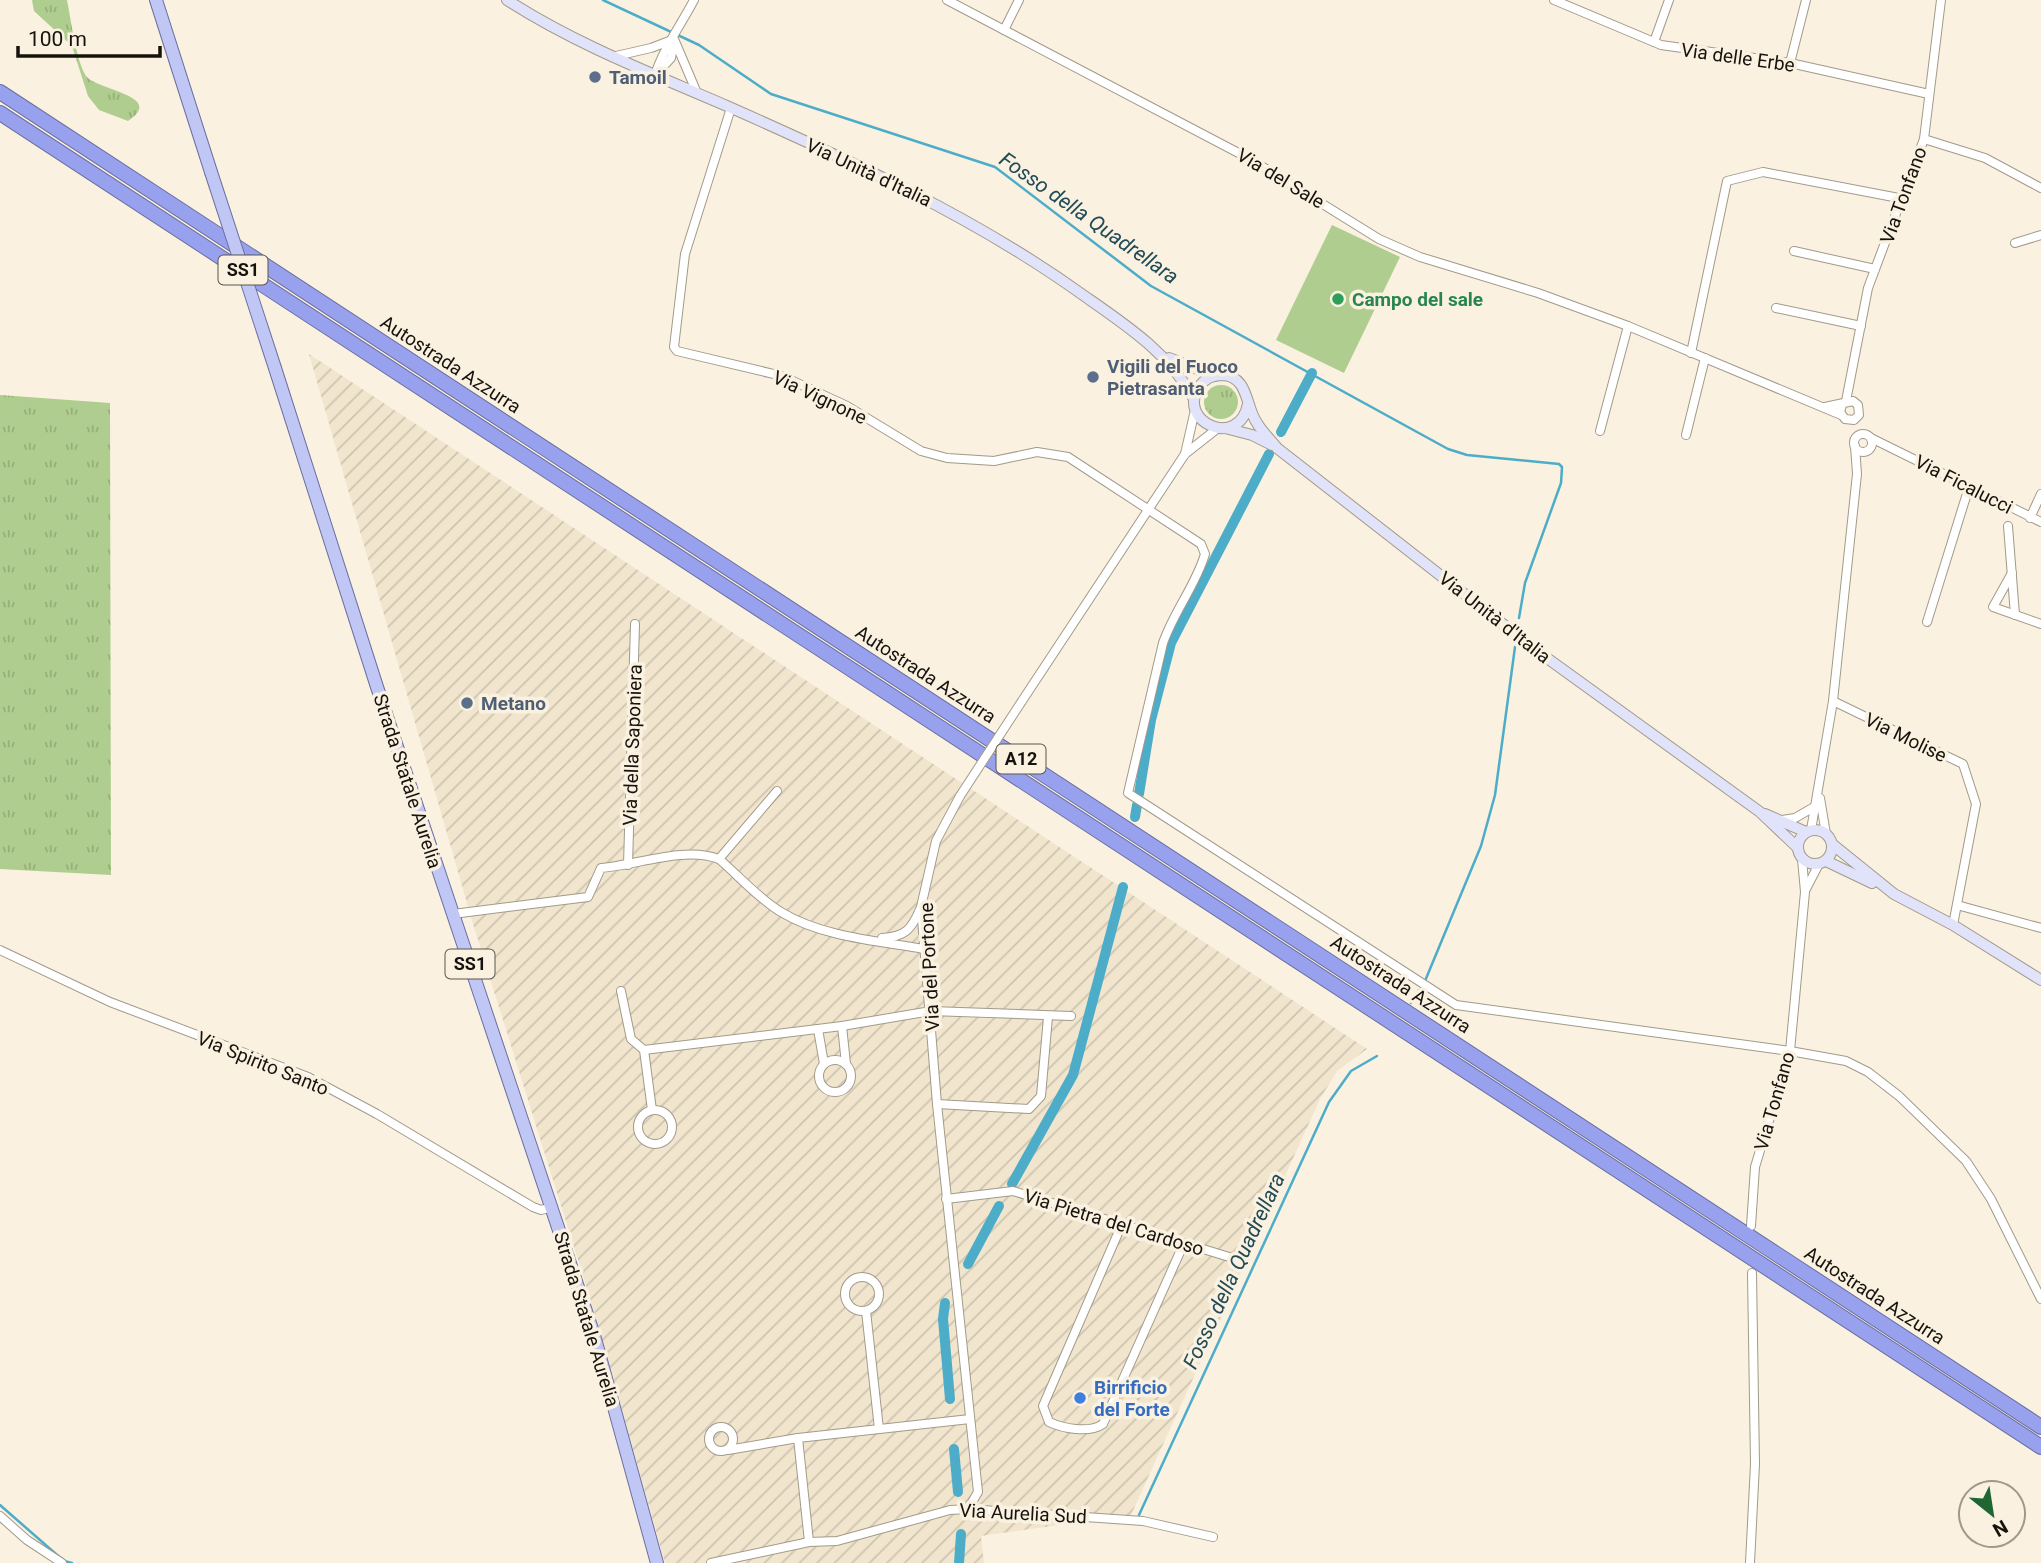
<svg xmlns="http://www.w3.org/2000/svg" width="2041" height="1563" viewBox="0 0 2041 1563" font-family="Roboto,sans-serif">
<style>
.industrial{fill:url(#industrial-furrows)}
.grass{fill:url(#grass-tufts)}
.green{fill:#afcd8e}
.lines{fill:none;stroke-linecap:round;stroke-linejoin:round}
.stream{stroke:#4dadc9;stroke-width:2.5}
.canal{stroke:#4dadc9;stroke-width:10}
.street-casing{stroke:#a29a8a;stroke-width:10}
.secondary-casing{stroke:#a29a8a;stroke-width:12}
.primary-casing{stroke:#6a6fa0;stroke-width:14}
.highway-casing{stroke:#6a6fa0;stroke-width:16}
.street{stroke:#fff;stroke-width:8}
.secondary{stroke:#e0e3fa;stroke-width:10}
.primary{stroke:#c1c7f5;stroke-width:12}
.highway{stroke:#98a1ee;stroke-width:14}
.street-bridge-casing{stroke:#a29a8a;stroke-width:10;stroke-linecap:butt}
.primary-bridge-casing{stroke:#6a6fa0;stroke-width:14;stroke-linecap:butt}
.street-bridge{stroke:#fff;stroke-width:8}
.primary-bridge{stroke:#c1c7f5;stroke-width:12}
.service-dot{fill:#5c6f8a;stroke:#faf1e0;stroke-width:2.5}
.leisure-dot{fill:#2e9e5b;stroke:#faf1e0;stroke-width:2.5}
.shop-dot{fill:#3f7fe0;stroke:#faf1e0;stroke-width:2.5}
.labels{text-anchor:middle;stroke-width:7;stroke-linejoin:round;paint-order:stroke}
.shield{fill:#faf1e0;stroke:#5a564d;stroke-width:2}
.shield-label{font-size:18px;font-weight:bold;fill:#16130e}
.street-label{font-size:19px;fill:#16130e;stroke:#faf1e0}
.service-label{font-size:19px;font-weight:bold;fill:#4e5e75;stroke:#faf1e0;text-anchor:start}
.leisure-label{font-size:19px;font-weight:bold;fill:#27864d;stroke:#faf1e0;text-anchor:start}
.shop-label{font-size:19px;font-weight:bold;fill:#366cbe;stroke:#faf1e0;text-anchor:start}
.water-label{font-size:21px;font-style:italic;fill:#214b57;stroke:#faf1e0}
</style>
<defs>
<pattern id="industrial-furrows" width="10" height="10" patternUnits="userSpaceOnUse" patternTransform="scale(1.75)"><rect width="10" height="10" fill="#f1e5cd"/><path d="M-1 1l2-2M0 10L10 0M9 11l2-2" fill="none" stroke="#cec4af"/></pattern>
<pattern id="grass-tufts" width="24" height="20" patternUnits="userSpaceOnUse" patternTransform="scale(1.75)"><rect width="24" height="20" fill="#afcd8e"/><path d="M3 7l-1-3M5 7V3M7 7l1-3M15 17l-1-3M17 17v-4M19 17l1-3" fill="none" stroke="#96af79"/></pattern>
</defs>
<rect width="100%" height="100%" fill="#faf1e0"/>
<!-- industrial -->
<polygon class="industrial" points="309,354 1367,1049 1337,1071 1320,1099 1131,1515 981,1536 984,1563 665,1563 598,1324 473,924"/>
<!-- grass -->
<g class="grass">
<path d="M67,0C71,20 76,60 86,76C96,90 167,96 128,121L99,110L88,96L72,46L34,11L32,0Z"/>
<circle cx="1221" cy="402" r="17"/>
<polygon points="0,395 110,403 111,875 0,869"/>
</g>
<!-- green -->
<polygon class="green" points="1332,225 1400,257 1344,373 1276,340"/>
<g class="lines">
<!-- stream -->
<g class="stream">
<polyline points="603,0 699,45 771,94 995,167 1151,286 1448,449 1467,455 1559,464 1562,467 1561,483 1525,583 1519,618"/>
<polyline points="1425,981 1481,846 1495,795 1515,647"/>
<polyline points="1411,1003 1419,990"/>
<polyline points="0,1505 64,1561 72,1563"/>
<polyline points="1139,1515 1329,1102 1351,1071 1377,1056"/>
</g>
<!-- canal -->
<g class="canal">
<polyline points="1281,432 1312,373"/>
<polyline points="1139,794 1151,720 1171,643 1269,454"/>
<polyline points="1135,817 1137,805"/>
<polyline points="1012,1184 1073,1075 1123,887"/>
<polyline points="968,1264 999,1206"/>
<polyline points="945,1303 943,1319 950,1399"/>
<polyline points="954,1449 958,1492"/>
<polyline points="959,1563 961,1534"/>
</g>
<defs>
<g id="street">
<polyline points="947,0 1250,159 1379,239 1420,257 1538,293 1628,326 1841,415"/>
<polyline points="1554,0 1661,45 1790,63 1929,94"/>
<polyline points="1004,30 1019,0"/>
<polyline points="674,39 697,93"/>
<polyline points="1654,42 1669,0"/>
<polyline points="616,56 651,48 672,40"/>
<polyline points="1790,63 1806,0"/>
<polyline points="657,73 671,58 674,42"/>
<path d="M655,75C663,49 681,25 694,0"/>
<path d="M731,108L685,254L674,347L677,351L782,376L847,406L921,451L947,458L994,461L1037,452L1068,457L1201,544L1205,554C1196,585 1174,611 1163,643L1128,793L1456,1005L1790,1051L1846,1061L1868,1072L1899,1096L1966,1161L1991,1199L2041,1299"/>
<polyline points="1924,139 1985,158 2041,188"/>
<polyline points="2015,243 2041,235"/>
<polyline points="1794,251 1875,269"/>
<polyline points="1776,308 1861,326"/>
<polyline points="1691,353 1727,181 1763,172 1904,199"/>
<polyline points="1846,401 1868,288 1924,139 1941,0"/>
<polyline points="1825,407 1853,401 1858,405 1859,415 1854,420 1845,419 1840,412 1842,405"/>
<polyline points="1600,431 1628,326"/>
<circle cx="1863" cy="443" r="9"/>
<polyline points="1686,435 1705,358"/>
<polyline points="1871,438 2041,522"/>
<polyline points="1185,454 1195,410"/>
<polyline points="2030,518 2041,494"/>
<polyline points="2008,526 2015,615"/>
<polyline points="2012,573 1993,607 2041,624"/>
<polyline points="1927,622 1969,487"/>
<polyline points="1022,701 1185,454 1218,428"/>
<polyline points="1833,701 1963,764 1976,804 1953,925"/>
<path d="M777,791L719,859C739,876 759,899 781,912C822,937 878,941 924,949"/>
<polyline points="960,796 936,841 921,907 937,1104 978,1492 968,1509"/>
<polyline points="1820,798 1826,834"/>
<polyline points="1782,820 1795,818 1814,807"/>
<polyline points="1811,830 1833,701 1857,474 1855,446"/>
<polyline points="628,865 635,624"/>
<polyline points="1806,889 1819,864"/>
<polyline points="1957,905 2041,928"/>
<path d="M453,914L588,897L601,868C638,865 684,846 719,859"/>
<path d="M882,938C905,937 912,929 920,909"/>
<polyline points="0,950 110,1002 308,1077 377,1114 533,1207 541,1210 553,1207"/>
<polyline points="621,991 631,1039 644,1050 652,1110"/>
<polyline points="842,1026 846,1064"/>
<polyline points="818,1029 824,1064"/>
<polyline points="644,1050 842,1026 931,1011 1071,1016"/>
<circle cx="835" cy="1076" r="16"/>
<polyline points="937,1104 1029,1109 1041,1096 1048,1017"/>
<circle cx="655" cy="1127" r="17"/>
<polyline points="946,1199 1013,1191 1239,1260"/>
<path d="M1122,1224L1043,1406L1049,1422C1062,1428 1089,1434 1103,1424L1184,1243"/>
<polyline points="1751,1226 1755,1167 1790,1051 1805,892 1802,859"/>
<circle cx="862" cy="1294" r="17"/>
<polyline points="866,1311 879,1429"/>
<circle cx="721" cy="1439" r="12"/>
<polyline points="798,1438 809,1542"/>
<polyline points="728,1450 798,1438 970,1419"/>
<polyline points="0,1516 27,1540 62,1563"/>
<polyline points="711,1563 809,1542 837,1541 950,1510 968,1509 1143,1521 1213,1537"/>
<polyline points="1750,1563 1755,1464 1752,1273"/>
</g>
<g id="secondary">
<path d="M507,0C575,44 653,74 727,106C851,161 973,216 1083,295C1126,325 1169,353 1194,399"/>
<polyline points="1169,358 1215,376"/>
<path d="M1248,404C1239,450 1176,422 1199,387C1204,379 1213,375 1222,375C1249,376 1245,406 1257,423C1262,432 1271,440 1277,448L1540,653L1760,812L1798,848"/>
<polyline points="1225,428 1252,435 1272,445"/>
<polyline points="1765,814 1806,832"/>
<circle cx="1815" cy="847" r="17"/>
<polyline points="1832,844 1894,894 1953,925 2041,980"/>
<polyline points="1826,861 1872,883"/>
</g>
<g id="primary">
<polyline points="156,0 211,172"/>
<polyline points="275,368 377,687 594,1335 657,1563"/>
</g>
<g id="highway">
<polyline points="0,92 2041,1427"/>
<polyline points="0,113 2041,1447"/>
</g>
</defs>
<!-- street casing -->
<use href="#street" class="street-casing"/>
<!-- secondary casing -->
<use href="#secondary" class="secondary-casing"/>
<!-- primary casing -->
<use href="#primary" class="primary-casing"/>
<!-- highway casing -->
<use href="#highway" class="highway-casing"/>
<!-- street -->
<use href="#street" class="street"/>
<!-- secondary -->
<use href="#secondary" class="secondary"/>
<!-- primary -->
<use href="#primary" class="primary"/>
<!-- highway -->
<use href="#highway" class="highway"/>
<defs>
<polyline id="street-bridge" points="960,796 1022,701"/>
<polyline id="primary-bridge" points="211,172 275,368"/>
</defs>
<!-- street-bridge casing -->
<use href="#street-bridge" class="street-bridge-casing"/>
<!-- primary-bridge casing -->
<use href="#primary-bridge" class="primary-bridge-casing"/>
<!-- street-bridge -->
<use href="#street-bridge" class="street-bridge"/>
<!-- primary-bridge -->
<use href="#primary-bridge" class="primary-bridge"/>
</g>
<!-- markers -->
<g class="service-dot">
<circle cx="595" cy="77" r="7"/>
<circle cx="1093" cy="377" r="7"/>
<circle cx="467" cy="703" r="7"/>
</g>
<circle class="leisure-dot" cx="1338" cy="299" r="7"/>
<circle class="shop-dot" cx="1080" cy="1398" r="7"/>
<g class="labels">
<!-- shield labels -->
<g class="shield">
<rect x="218.5" y="255.5" width="49" height="29" rx="5"/>
<rect x="996.5" y="744.5" width="49" height="29" rx="5"/>
<rect x="445.5" y="949.5" width="49" height="29" rx="5"/>
</g>
<g class="shield-label">
<text x="243" y="276">SS1</text>
<text x="1021" y="765">A12</text>
<text x="470" y="970">SS1</text>
</g>
<!-- street labels -->
<g class="street-label">
<text transform="translate(1738 57) rotate(8)" y="7">Via delle Erbe</text>
<text transform="translate(869 172) rotate(25)" y="7">Via Unità d'Italia</text>
<text transform="translate(1281 178) rotate(31)" y="7">Via del Sale</text>
<text transform="translate(1903 195) rotate(-70)" y="7">Via Tonfano</text>
<text transform="translate(451 364) rotate(33)" y="7">Autostrada Azzurra</text>
<text transform="translate(820 397) rotate(25)" y="7">Via Vignone</text>
<text transform="translate(1964 484) rotate(27)" y="7">Via Ficalucci</text>
<text transform="translate(1495 617) rotate(38)" y="7">Via Unità d'Italia</text>
<text transform="translate(926 674) rotate(33)" y="7">Autostrada Azzurra</text>
<text transform="translate(1906 737) rotate(26)" y="7">Via Molise</text>
<text transform="translate(632 745) rotate(-88)" y="7">Via della Saponiera</text>
<text transform="translate(408 781) rotate(72)" y="7">Strada Statale Aurelia</text>
<text transform="translate(929 967) rotate(-93)" y="7">Via del Portone</text>
<text transform="translate(1401 984) rotate(33)" y="7">Autostrada Azzurra</text>
<text transform="translate(263 1063) rotate(22)" y="7">Via Spirito Santo</text>
<text transform="translate(1774 1101) rotate(-74)" y="7">Via Tonfano</text>
<text transform="translate(1114 1222) rotate(17)" y="7">Via Pietra del Cardoso</text>
<text transform="translate(1875 1295) rotate(33)" y="7">Autostrada Azzurra</text>
<text transform="translate(587 1319) rotate(73)" y="7">Strada Statale Aurelia</text>
<text transform="translate(1023 1513) rotate(3)" y="7">Via Aurelia Sud</text>
</g>
<!-- service labels -->
<g class="service-label">
<text x="609" y="84">Tamoil</text>
<text x="1107" y="373">Vigili del Fuoco<tspan x="1107" dy="22">Pietrasanta</tspan></text>
<text x="481" y="710">Metano</text>
</g>
<!-- leisure labels -->
<g class="leisure-label">
<text x="1352" y="306">Campo del sale</text>
</g>
<!-- shop labels -->
<g class="shop-label">
<text x="1094" y="1394">Birrificio<tspan x="1094" dy="22">del Forte</tspan></text>
</g>
<!-- water labels -->
<g class="water-label">
<text transform="translate(1089 218) rotate(35)" y="7">Fosso della Quadrellara</text>
<text transform="translate(1234 1271) rotate(-65)" y="7">Fosso della Quadrellara</text>
</g>
</g>
<!-- north arrow -->
<g transform="translate(1992 1514) rotate(150)"><circle r="33" fill="#faf1e0" stroke="#9f988c" stroke-width="2"/>
<path d="M0-5L12 26L0 18L-12 26Z" fill="#1f6633"/>
<text y="-10" font-size="19" font-weight="bold" text-anchor="middle" fill="#16130e">N</text>
</g>
<!-- scale -->
<path d="M18 46v10h142v-10" fill="none" stroke="#16130e" stroke-width="3.5"/>
<text x="28" y="46" font-size="21" fill="#16130e" stroke="#faf1e0" stroke-width="5" paint-order="stroke">100 m</text>
</svg>
